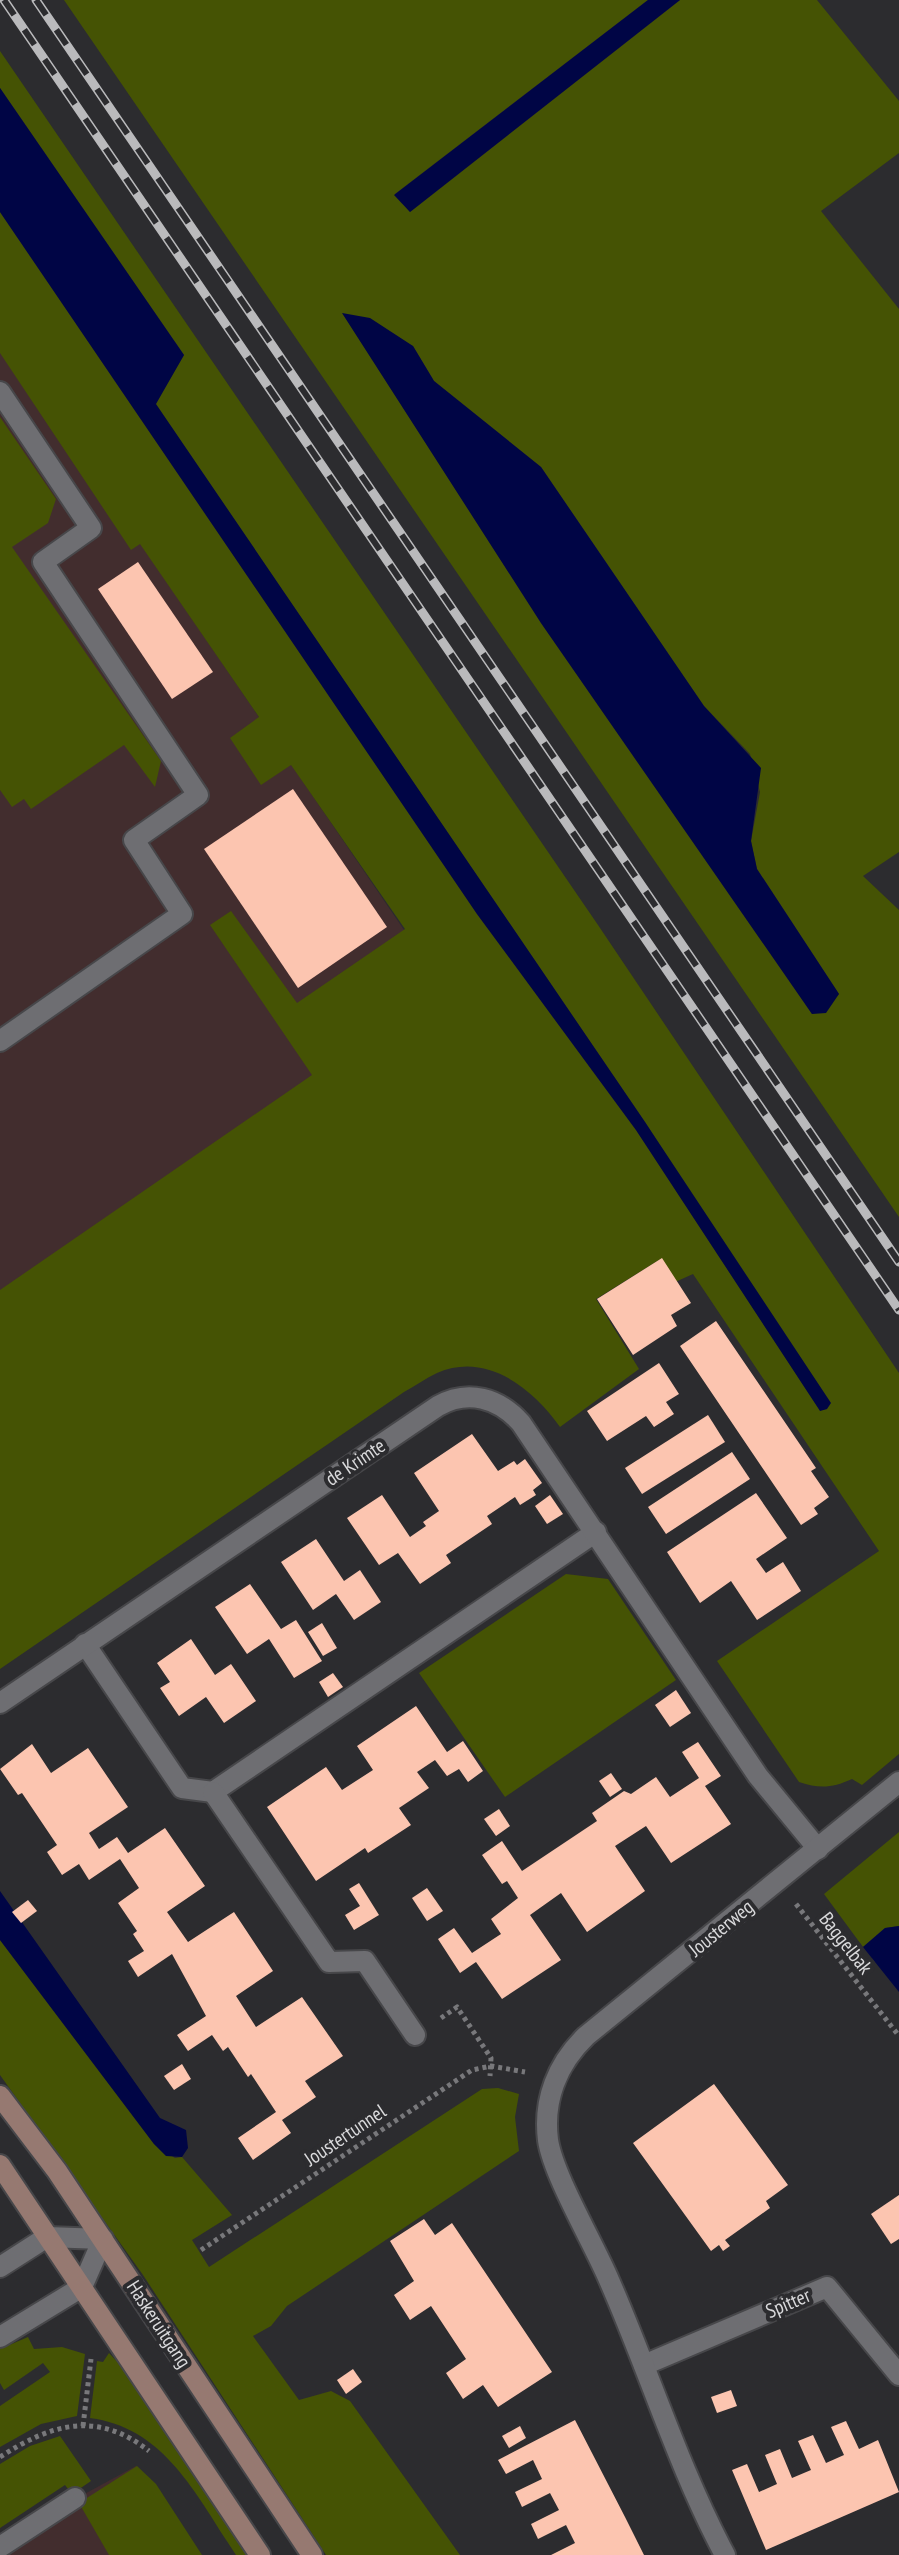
<svg xmlns="http://www.w3.org/2000/svg" width="899" height="2555" viewBox="0 0 899 2555" font-family="'PT Sans Narrow',sans-serif">
<style>
.industrial{fill:#422d2e}
.green{fill:#455304;fill-rule:evenodd}
.water{fill:#000545}
.building{fill:#fcc5b0}
.lines{fill:none;stroke-linecap:round;stroke-linejoin:round}
.service-casing{stroke:#47474a;stroke-width:24}
.minor-casing{stroke:#47474a;stroke-width:24}
.tertiary-casing{stroke:#47474a;stroke-width:24}
.secondary-casing{stroke:#47474a;stroke-width:24}
.path{stroke:#78787b;stroke-width:5;stroke-dasharray:4 4;stroke-linecap:butt}
.service{stroke:#6e6e72;stroke-width:20}
.minor{stroke:#6e6e72;stroke-width:20}
.tertiary{stroke:#6e6e72;stroke-width:20}
.secondary{stroke:#967971;stroke-width:20}
.rail-casing{stroke:#bababc;stroke-width:9}
.rail{stroke:#2c2c2f;stroke-width:6;stroke-dasharray:18;stroke-linecap:butt}
.labels{text-anchor:middle;stroke-width:8;stroke-linejoin:round;paint-order:stroke}
.street-label{font-size:20px;fill:#d9d9db;stroke:#2c2c2f}
</style>
<rect width="100%" height="100%" fill="#2c2c2f"/>
<!-- industrial -->
<g class="industrial">
<polygon points="0,337 575,1181 0,1573"/>
<polygon points="136,2466 155,2484 201,2555 0,2555 0,2540"/>
</g>
<!-- green -->
<g class="green">
<path d="M64,0H648L395,194L410,212L680,0H817L899,101V153L821,211L899,309V852L863,876L899,910V1217ZM343,314L413,346L434,381L541,467L704,706L750,754L760,792L751,841L757,869L839,994L812,1014L541,623Z"/>
<path d="M0,51L598,925L899,1373V1754L862,1785L852,1779C832,1788 820,1789 799,1782L717,1661L879,1551L693,1274L673,1283L659,1260L596,1299L639,1369L560,1427C533,1389 487,1351 437,1373C426,1378 415,1386 404,1392L0,1669V1290L312,1075L210,925L231,911L297,1003L405,929L291,765L261,785L230,738L259,717L140,544L131,550L0,353V212L477,914L636,1130L820,1410L827,1409L645,1122L155,404L184,355L0,88Z"/>
<polygon points="0,417 56,499 48,523 12,547 161,761 155,787 124,745 31,809 24,799 12,807 0,790"/>
<polygon points="566,1574 608,1579 676,1680 505,1797 419,1673"/>
<polygon points="899,1832 899,1926 885,1928 863,1947 824,1894"/>
<polygon points="0,1940 154,2144 175,2158 182,2157 232,2215 192,2240 209,2267 482,2089 498,2088 519,2094 515,2117 519,2151 287,2306 271,2326 253,2336 299,2400 331,2391 350,2401 460,2555 326,2555 143,2275 0,2075"/>
<polygon points="28,2337 34,2349 62,2347 85,2354 77,2416 41,2424 0,2447 0,2406 50,2372 43,2363 4,2390 0,2383 0,2349"/>
<path d="M109,2353L124,2369L248,2555H236C197,2497 166,2428 90,2418L97,2361L103,2362Z"/>
<polygon points="60,2436 91,2481 72,2494 65,2485 0,2528 0,2464 30,2446"/>
<polygon points="137,2466 156,2484 202,2555 109,2555 79,2503"/>
</g>
<!-- water -->
<g class="water">
<polygon points="648,0 680,0 410,212 394,195"/>
<polygon points="0,88 184,355 156,404 645,1122 831,1403 827,1409 820,1411 636,1130 477,914 0,212"/>
<polygon points="342,313 370,318 413,346 434,381 541,467 704,706 761,768 751,841 757,869 839,994 826,1013 812,1014 541,623"/>
<polygon points="0,1891 160,2118 186,2130 188,2148 182,2157 166,2156 154,2144 0,1940"/>
<polygon points="899,1926 899,1992 863,1947 885,1928"/>
</g>
<!-- building -->
<g class="building">
<polygon points="138,562 213,672 172,699 98,589"/>
<polygon points="293,789 387,927 298,988 204,849"/>
<polygon points="662,1258 691,1303 671,1315 677,1326 633,1355 597,1299"/>
<polygon points="716,1321 816,1468 811,1471 829,1497 814,1508 818,1514 801,1525 680,1346"/>
<polygon points="659,1363 679,1394 666,1402 674,1414 654,1427 646,1416 607,1441 587,1411"/>
<polygon points="708,1415 725,1442 642,1494 625,1468"/>
<polygon points="472,1434 498,1471 514,1461 517,1465 525,1459 542,1483 533,1490 536,1495 520,1505 515,1497 487,1516 492,1524 446,1555 451,1563 420,1584 398,1553 379,1565 347,1518 382,1495 410,1537 426,1526 423,1522 439,1511 414,1473"/>
<polygon points="732,1452 750,1479 666,1534 648,1507"/>
<polygon points="756,1493 787,1538 756,1559 766,1573 783,1562 801,1591 757,1620 731,1581 700,1603 667,1552"/>
<polygon points="550,1495 563,1514 547,1524 535,1506"/>
<polygon points="316,1539 344,1581 360,1570 381,1602 354,1620 336,1594 313,1610 281,1562"/>
<polygon points="250,1584 281,1629 296,1620 322,1661 294,1678 269,1639 247,1654 215,1607"/>
<polygon points="322,1623 337,1648 323,1656 308,1632"/>
<polygon points="191,1639 215,1675 231,1664 256,1701 224,1723 206,1697 179,1716 160,1688 170,1682 157,1663"/>
<polygon points="333,1673 343,1687 328,1697 319,1682"/>
<polygon points="676,1690 691,1713 670,1727 655,1705"/>
<polygon points="416,1706 447,1752 463,1741 483,1771 468,1782 459,1769 447,1776 435,1760 417,1772 429,1788 399,1808 411,1825 368,1853 365,1848 316,1881 267,1807 326,1767 342,1790 373,1770 357,1746"/>
<polygon points="698,1742 721,1776 705,1786 731,1824 671,1863 646,1826 615,1846 645,1891 587,1932 561,1893 530,1915 561,1960 502,1999 476,1962 460,1973 438,1939 454,1928 472,1953 501,1934 491,1919 518,1898 507,1881 502,1884 482,1855 502,1841 522,1871 597,1821 592,1813 624,1791 631,1794 656,1777 670,1797 699,1778 682,1752"/>
<polygon points="32,1744 51,1773 88,1748 128,1807 89,1833 99,1849 117,1837 128,1853 165,1828 205,1886 167,1912 188,1942 234,1912 273,1971 236,1996 256,2027 302,1997 343,2056 305,2081 316,2097 282,2120 291,2133 253,2160 238,2138 276,2112 251,2074 248,2077 228,2047 223,2051 212,2035 188,2051 177,2035 206,2016 172,1954 138,1977 128,1961 144,1951 133,1934 137,1931 118,1903 139,1888 120,1859 89,1880 79,1864 62,1875 47,1852 57,1845 22,1793 18,1795 0,1769"/>
<polygon points="611,1773 622,1789 610,1797 599,1781"/>
<polygon points="499,1809 510,1826 496,1836 484,1819"/>
<polygon points="359,1883 379,1915 354,1930 345,1915 360,1906 349,1889"/>
<polygon points="427,1888 443,1911 427,1921 412,1898"/>
<polygon points="28,1900 37,1911 21,1923 12,1912"/>
<polygon points="182,2064 191,2079 174,2090 164,2076"/>
<polygon points="714,2084 788,2185 766,2201 770,2208 725,2240 730,2246 723,2251 719,2245 711,2251 633,2143"/>
<polygon points="899,2195 899,2239 891,2244 871,2214"/>
<polygon points="424,2219 435,2235 452,2223 552,2372 498,2407 483,2385 463,2399 446,2373 466,2359 431,2306 410,2320 394,2295 414,2281 390,2241"/>
<polygon points="353,2369 362,2382 346,2394 337,2380"/>
<polygon points="731,2390 737,2406 717,2413 711,2397"/>
<polygon points="575,2420 625,2517 644,2555 551,2555 575,2543 566,2525 538,2539 531,2524 559,2510 550,2493 522,2507 515,2492 542,2479 533,2460 506,2474 498,2460"/>
<polygon points="846,2421 859,2449 878,2440 899,2492 766,2550 732,2470 747,2464 759,2492 777,2484 765,2455 780,2449 792,2478 811,2470 798,2441 813,2435 826,2463 844,2455 831,2427"/>
<polygon points="520,2426 526,2438 509,2448 502,2436"/>
</g>
<g class="lines">
<defs>
<g id="service">
<polyline points="0,392 91,528 43,562 198,795 134,840 182,914 0,1041"/>
<polyline points="0,2547 75,2498"/>
</g>
<g id="minor">
<polyline points="85,1644 182,1788 213,1792 596,1532"/>
<path d="M0,1703L438,1406C468,1389 499,1398 521,1423L758,1776L818,1849"/>
<polyline points="213,1792 329,1962 365,1961 415,2035"/>
<polyline points="644,2365 827,2287 899,2375"/>
<path d="M725,2555C678,2467 649,2371 609,2280C594,2244 553,2175 548,2140C543,2100 557,2064 586,2036L899,1782"/>
</g>
<polyline id="tertiary" points="0,2267 47,2237 103,2239 82,2287 0,2337"/>
<g id="secondary">
<polyline points="0,2096 57,2171 312,2555"/>
<polyline points="0,2165 260,2555"/>
</g>
</defs>
<!-- service casing -->
<use href="#service" class="service-casing"/>
<!-- minor casing -->
<use href="#minor" class="minor-casing"/>
<!-- tertiary casing -->
<use href="#tertiary" class="tertiary-casing"/>
<!-- secondary casing -->
<use href="#secondary" class="secondary-casing"/>
<!-- path -->
<g class="path">
<polyline points="796,1904 899,2036"/>
<polyline points="441,2018 457,2007 491,2058 490,2076"/>
<polyline points="201,2250 472,2070 491,2066 525,2072"/>
<polyline points="83,2426 91,2359"/>
<path d="M0,2457C51,2424 97,2410 149,2451"/>
</g>
<!-- service -->
<use href="#service" class="service"/>
<!-- minor -->
<use href="#minor" class="minor"/>
<!-- tertiary -->
<use href="#tertiary" class="tertiary"/>
<!-- secondary -->
<use href="#secondary" class="secondary"/>
<defs>
<g id="rail">
<polyline points="4,0 899,1310"/>
<polyline points="36,0 899,1262"/>
</g>
</defs>
<!-- rail casing -->
<use href="#rail" class="rail-casing"/>
<!-- rail -->
<use href="#rail" class="rail"/>
</g>
<g class="labels">
<!-- street labels -->
<g class="street-label">
<text transform="translate(355 1462) rotate(-34)" y="7">de Krimte</text>
<text transform="translate(721 1928) rotate(-39)" y="7">Jousterweg</text>
<text transform="translate(846 1943) rotate(52)" y="7">Baggelbak</text>
<text transform="translate(345 2135) rotate(-34)" y="7">Joustertunnel</text>
<text transform="translate(788 2303) rotate(-23)" y="7">Spitter</text>
<text transform="translate(159 2324) rotate(57)" y="7">Haskeruitgang</text>
</g>
</g>
</svg>
